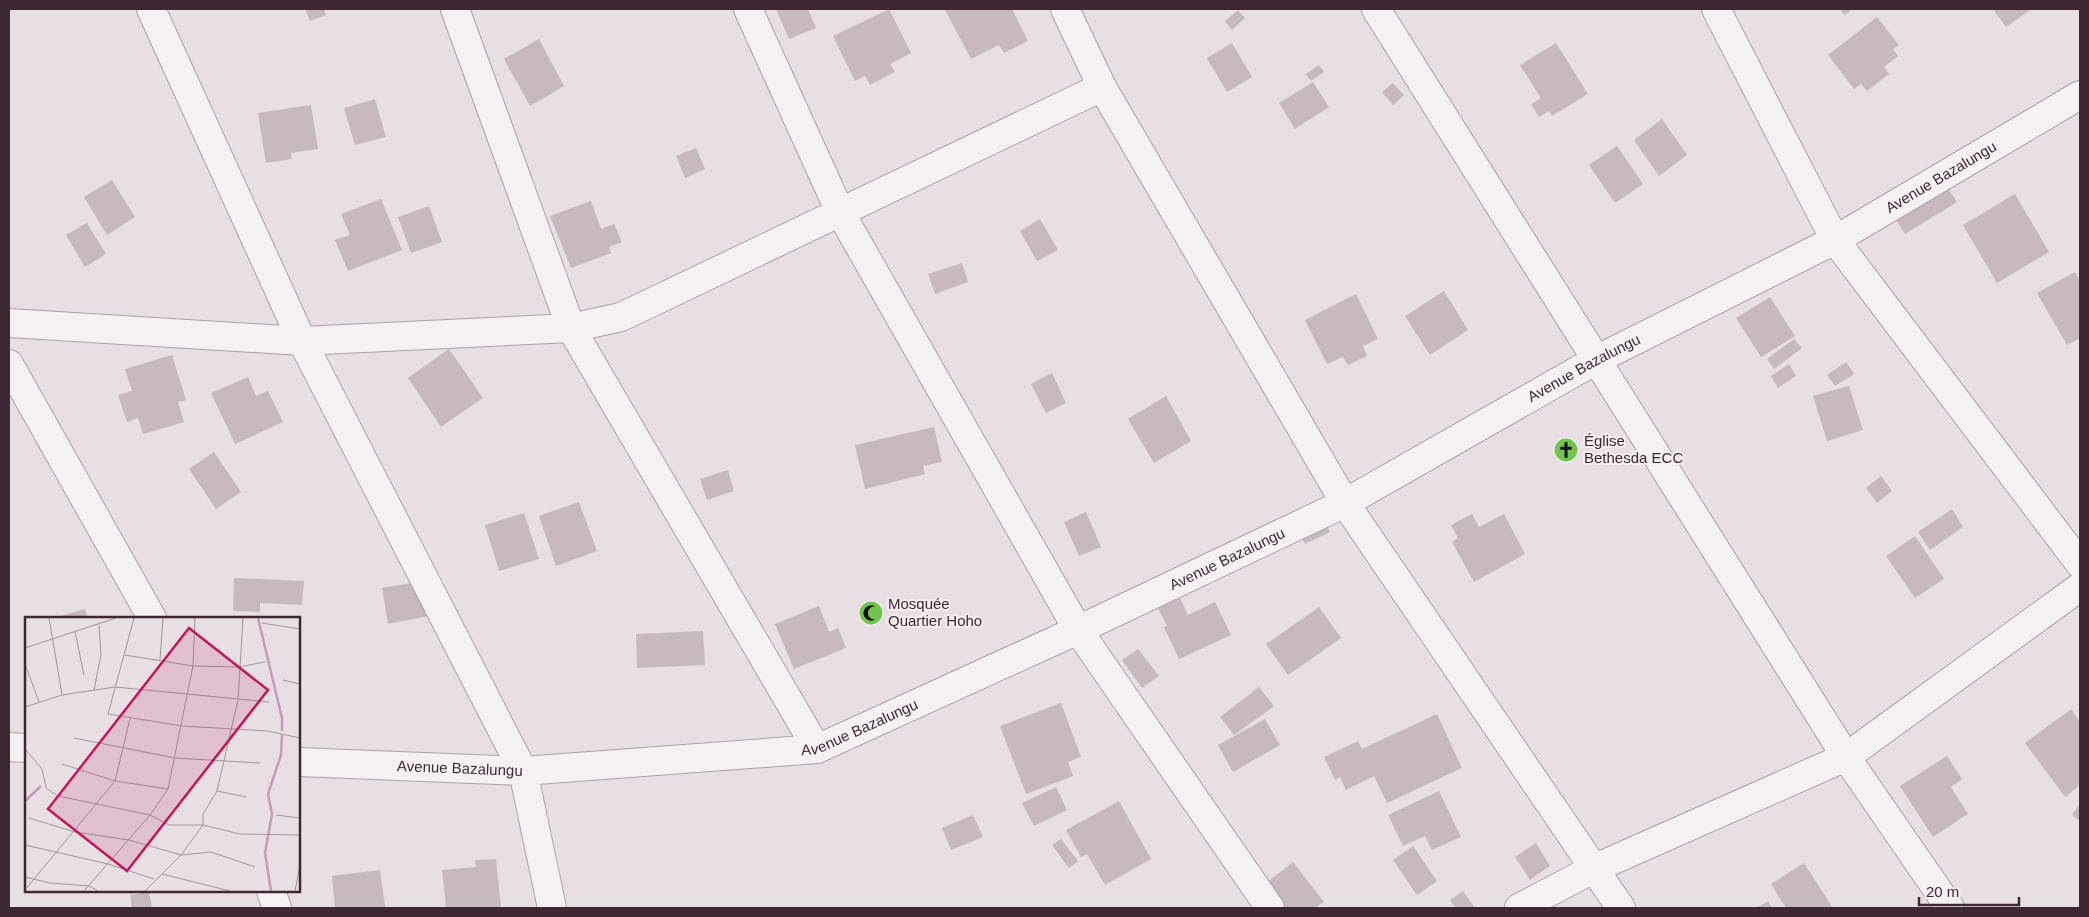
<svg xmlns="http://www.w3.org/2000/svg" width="2089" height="917" viewBox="0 0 2089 917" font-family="Helvetica,sans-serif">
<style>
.building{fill:#c6b9c0}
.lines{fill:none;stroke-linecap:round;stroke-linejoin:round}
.street-casing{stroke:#ada1a7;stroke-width:30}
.street{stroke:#f5f1f3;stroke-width:28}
.labels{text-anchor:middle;stroke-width:4;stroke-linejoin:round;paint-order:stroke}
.street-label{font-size:15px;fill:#3d2933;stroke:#f5eef2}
.poi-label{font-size:15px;fill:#3d2933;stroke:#f5eef2;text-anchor:start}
.inset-river{fill:none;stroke:#c49cb7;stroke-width:2.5}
.inset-road{fill:none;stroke:#a3969d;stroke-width:1}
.view{fill:#c2185b;fill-opacity:0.15;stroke:#c2185b;stroke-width:2.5}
.inset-edge{fill:none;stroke:#3d2933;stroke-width:2.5}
</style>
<rect width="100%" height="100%" fill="#e7dfe3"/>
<!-- building -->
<g class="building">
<polygon points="305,9 324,9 326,15 310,21"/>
<polygon points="776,9 808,9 816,28 789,39"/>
<polygon points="889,9 911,53 890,64 895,72 870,85 865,76 855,81 833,36"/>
<polygon points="948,9 1012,9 1028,41 1004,53 999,45 971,59 945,10"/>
<polygon points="1840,9 1853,9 1844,15"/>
<polygon points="1993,9 2032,9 2006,27"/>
<polygon points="1238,10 1245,18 1232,30 1225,21"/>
<polygon points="1877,17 1899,45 1893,49 1898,56 1884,67 1889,74 1867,91 1861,84 1854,89 1828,55"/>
<polygon points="539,39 564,86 530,106 504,59"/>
<polygon points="1232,43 1252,77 1227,92 1207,58"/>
<polygon points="1556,43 1588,94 1552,116 1549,111 1539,117 1531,104 1541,98 1520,65"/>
<polygon points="1319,65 1324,72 1311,81 1306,74"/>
<polygon points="1313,82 1329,107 1295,129 1279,103"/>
<polygon points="1393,83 1404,95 1393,105 1382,92"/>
<polygon points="375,99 386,137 355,145 344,108"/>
<polygon points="311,105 318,149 291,153 292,159 266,163 258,113"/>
<polygon points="1662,119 1687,155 1659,176 1634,140"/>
<polygon points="1617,146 1643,184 1615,203 1589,165"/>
<polygon points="696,148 705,169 685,178 676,156"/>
<polygon points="112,180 135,217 107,235 84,197"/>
<polygon points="1945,184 1957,202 1905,234 1894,216"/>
<polygon points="2015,194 2049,252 1997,283 1963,225"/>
<polygon points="381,199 402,250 348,271 335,240 350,235 341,214"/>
<polygon points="591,201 601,229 614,224 622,242 609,247 611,253 571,268 550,216"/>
<polygon points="429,206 442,242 411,253 398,217"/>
<polygon points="1040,219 1058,250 1037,261 1020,231"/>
<polygon points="87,223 106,254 85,267 66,235"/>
<polygon points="962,263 968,282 935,294 928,274"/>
<polygon points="2075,272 2080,282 2080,338 2067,345 2037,293"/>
<polygon points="1444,291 1468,330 1430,355 1405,316"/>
<polygon points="1356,294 1378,339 1363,346 1367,356 1348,365 1343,357 1327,364 1305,320"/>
<polygon points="1770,297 1795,336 1761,357 1736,318"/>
<polygon points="1794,339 1802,348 1774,369 1767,359"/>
<polygon points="449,349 483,398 441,427 408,378"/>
<polygon points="172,355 186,400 178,402 184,422 143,434 138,418 127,422 118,395 132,391 125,369"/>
<polygon points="1846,362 1854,374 1835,386 1827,375"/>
<polygon points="1789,364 1796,376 1778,388 1771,376"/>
<polygon points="1052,373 1066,403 1046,413 1031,384"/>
<polygon points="248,377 256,396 268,391 283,422 235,444 211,393"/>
<polygon points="1849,386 1863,430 1827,441 1813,396"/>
<polygon points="1166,396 1191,441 1154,463 1128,419"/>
<polygon points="934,427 942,462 923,466 925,474 865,489 855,445"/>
<polygon points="214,452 241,492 216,509 189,469"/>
<polygon points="728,470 734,491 707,500 700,479"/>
<polygon points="1881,476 1892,491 1877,503 1866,488"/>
<polygon points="579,502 597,551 556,566 539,516"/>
<polygon points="1952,509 1963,527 1930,550 1918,532"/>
<polygon points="1086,512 1101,547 1079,556 1064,522"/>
<polygon points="524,513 539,559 499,571 485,525"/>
<polygon points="1472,514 1479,527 1504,514 1525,554 1474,582 1452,542 1458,538 1451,525"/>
<polygon points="1322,516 1330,532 1305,544 1297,528"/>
<polygon points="1915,536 1944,579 1915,598 1886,556"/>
<polygon points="234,578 304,581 302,605 260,603 260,612 233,611"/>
<polygon points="423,581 429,616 388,624 382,588"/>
<polygon points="1180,598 1188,615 1215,602 1231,635 1179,659 1164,627 1167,626 1158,608"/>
<polygon points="819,606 829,632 838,628 846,648 794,669 775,624"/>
<polygon points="1319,607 1341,638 1288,675 1266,644"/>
<polygon points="85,609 88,618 54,618"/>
<polygon points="703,631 705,665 637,668 636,634"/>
<polygon points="1138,649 1159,676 1142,688 1122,660"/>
<polygon points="1259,687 1274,706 1234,735 1220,717"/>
<polygon points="1061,703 1081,757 1068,762 1073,776 1026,794 1000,726"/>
<polygon points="2071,709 2080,722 2080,785 2065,797 2025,743"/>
<polygon points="1437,714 1462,768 1387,803 1374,776 1346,790 1340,777 1335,780 1324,757 1358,741 1362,749"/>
<polygon points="1265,719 1280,745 1233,772 1218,745"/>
<polygon points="1947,756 1962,779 1951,787 1968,814 1933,837 1900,786"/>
<polygon points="1056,787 1067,810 1034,826 1022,803"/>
<polygon points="1439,791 1461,837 1432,850 1425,836 1403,846 1388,815"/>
<polygon points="1119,801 1151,859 1105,885 1087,854 1081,857 1066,830"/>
<polygon points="2080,804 2080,821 2072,815"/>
<polygon points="973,815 983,837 951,850 942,828"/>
<polygon points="1061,839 1078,861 1069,868 1052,845"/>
<polygon points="1536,843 1550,866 1530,880 1515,857"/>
<polygon points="1413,846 1437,881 1417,895 1393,860"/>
<polygon points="496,859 501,908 446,908 442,870 476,867 475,860"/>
<polygon points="1293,862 1324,902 1315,908 1284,908 1265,884"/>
<polygon points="1804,863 1833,908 1786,908 1771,884"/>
<polygon points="380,870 385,907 335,908 332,876"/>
<polygon points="1463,891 1475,908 1456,908 1450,900"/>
<polygon points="149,892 152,908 132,908 130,895"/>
<polygon points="1768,901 1772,908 1756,908"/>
</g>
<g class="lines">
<defs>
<g id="street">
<polyline points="151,9 302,341 523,771 552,908"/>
<polyline points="455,9 571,328 817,749"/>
<polyline points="748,9 840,212 1078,630 1270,908"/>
<polyline points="1065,9 1102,87 1345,503 1621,908"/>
<polyline points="1376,9 1846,757 1950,908"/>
<polyline points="1716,9 1835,240 2080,564"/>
<polyline points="9,323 302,341 571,328 621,317 1102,87"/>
<polyline points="9,364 152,618"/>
<polyline points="9,747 26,748"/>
<path id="s1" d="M299,762L523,771L817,749L1078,630L1345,503L1596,360L1835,240L2080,95"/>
<polyline points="271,891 277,908"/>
<polyline points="1519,908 1593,869 1846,757 2080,587"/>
</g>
</defs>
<!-- street casing -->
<use href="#street" class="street-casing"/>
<!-- street -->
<use href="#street" class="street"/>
</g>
<!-- icons -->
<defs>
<symbol id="church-disc" viewBox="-11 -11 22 22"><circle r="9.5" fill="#73c34c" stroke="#f5eef2"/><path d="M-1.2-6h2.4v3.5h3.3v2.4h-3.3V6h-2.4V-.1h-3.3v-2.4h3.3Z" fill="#111"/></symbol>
<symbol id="mosque-disc" viewBox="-11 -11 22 22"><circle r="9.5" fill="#73c34c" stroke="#f5eef2"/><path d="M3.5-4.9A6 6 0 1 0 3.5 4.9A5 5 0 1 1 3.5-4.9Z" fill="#111"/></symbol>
</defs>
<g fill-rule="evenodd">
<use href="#church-disc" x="1552" y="436" width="28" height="28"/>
<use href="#mosque-disc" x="857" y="599" width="28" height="28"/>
</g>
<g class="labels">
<!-- street labels -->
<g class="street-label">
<text dy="5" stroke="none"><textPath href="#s1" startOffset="1781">Avenue Bazalungu</textPath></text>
<text dy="5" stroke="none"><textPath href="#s1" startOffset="1376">Avenue Bazalungu</textPath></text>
<text dy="5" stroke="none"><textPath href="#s1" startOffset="971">Avenue Bazalungu</textPath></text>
<text dy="5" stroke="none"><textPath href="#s1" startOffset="566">Avenue Bazalungu</textPath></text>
<text dy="5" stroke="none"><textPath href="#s1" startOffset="161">Avenue Bazalungu</textPath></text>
</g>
<!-- poi labels -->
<g class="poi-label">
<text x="1584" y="446">Église<tspan x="1584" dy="17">Bethesda ECC</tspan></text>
<text x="888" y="609">Mosquée<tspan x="888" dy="17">Quartier Hoho</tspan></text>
</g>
</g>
<!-- overview -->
<g transform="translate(25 617)">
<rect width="275" height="275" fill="#e7dfe3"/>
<path class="inset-river" d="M233,1L257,101V114M0,184L16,169M246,274L240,236L247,197L243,177L256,138L257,118"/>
<path class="inset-road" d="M24,1L37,78M109,1L83,97L157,109L243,114L275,121M237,6L275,12M50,15L59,58M0,31L91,1M100,38L168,49L214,50L240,45M135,43L138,1M0,47L14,85M258,63L275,67M69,73L76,38L74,8M0,90L37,78L90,70L244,85M49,121L150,141L235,146M0,132L17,152L21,171L33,179L125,198L144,208H178L215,217L275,218M37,147L90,164L143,172M192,174L221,180M251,198L275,201M4,201L50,215L104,223L156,238L186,235L230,250M0,228L83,247L129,262M137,257L205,274M0,260L25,266L64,269L73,274M0,273L90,164L105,102M59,274L125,198L143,172L168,49L170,1M120,274L156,238L178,208V197L192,174L213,83L218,1M270,274L275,248"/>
<path class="view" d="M164,11L243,73L102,254L23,192Z"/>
<rect width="275" height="275" class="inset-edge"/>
</g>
<!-- border -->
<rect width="2089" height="917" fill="none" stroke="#3d2933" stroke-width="20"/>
<!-- scale -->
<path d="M1919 897v8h100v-8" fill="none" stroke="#3d2933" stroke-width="2.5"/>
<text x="1926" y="897" font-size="15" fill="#3d2933" stroke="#f5eef2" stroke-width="4" paint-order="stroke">20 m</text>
</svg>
